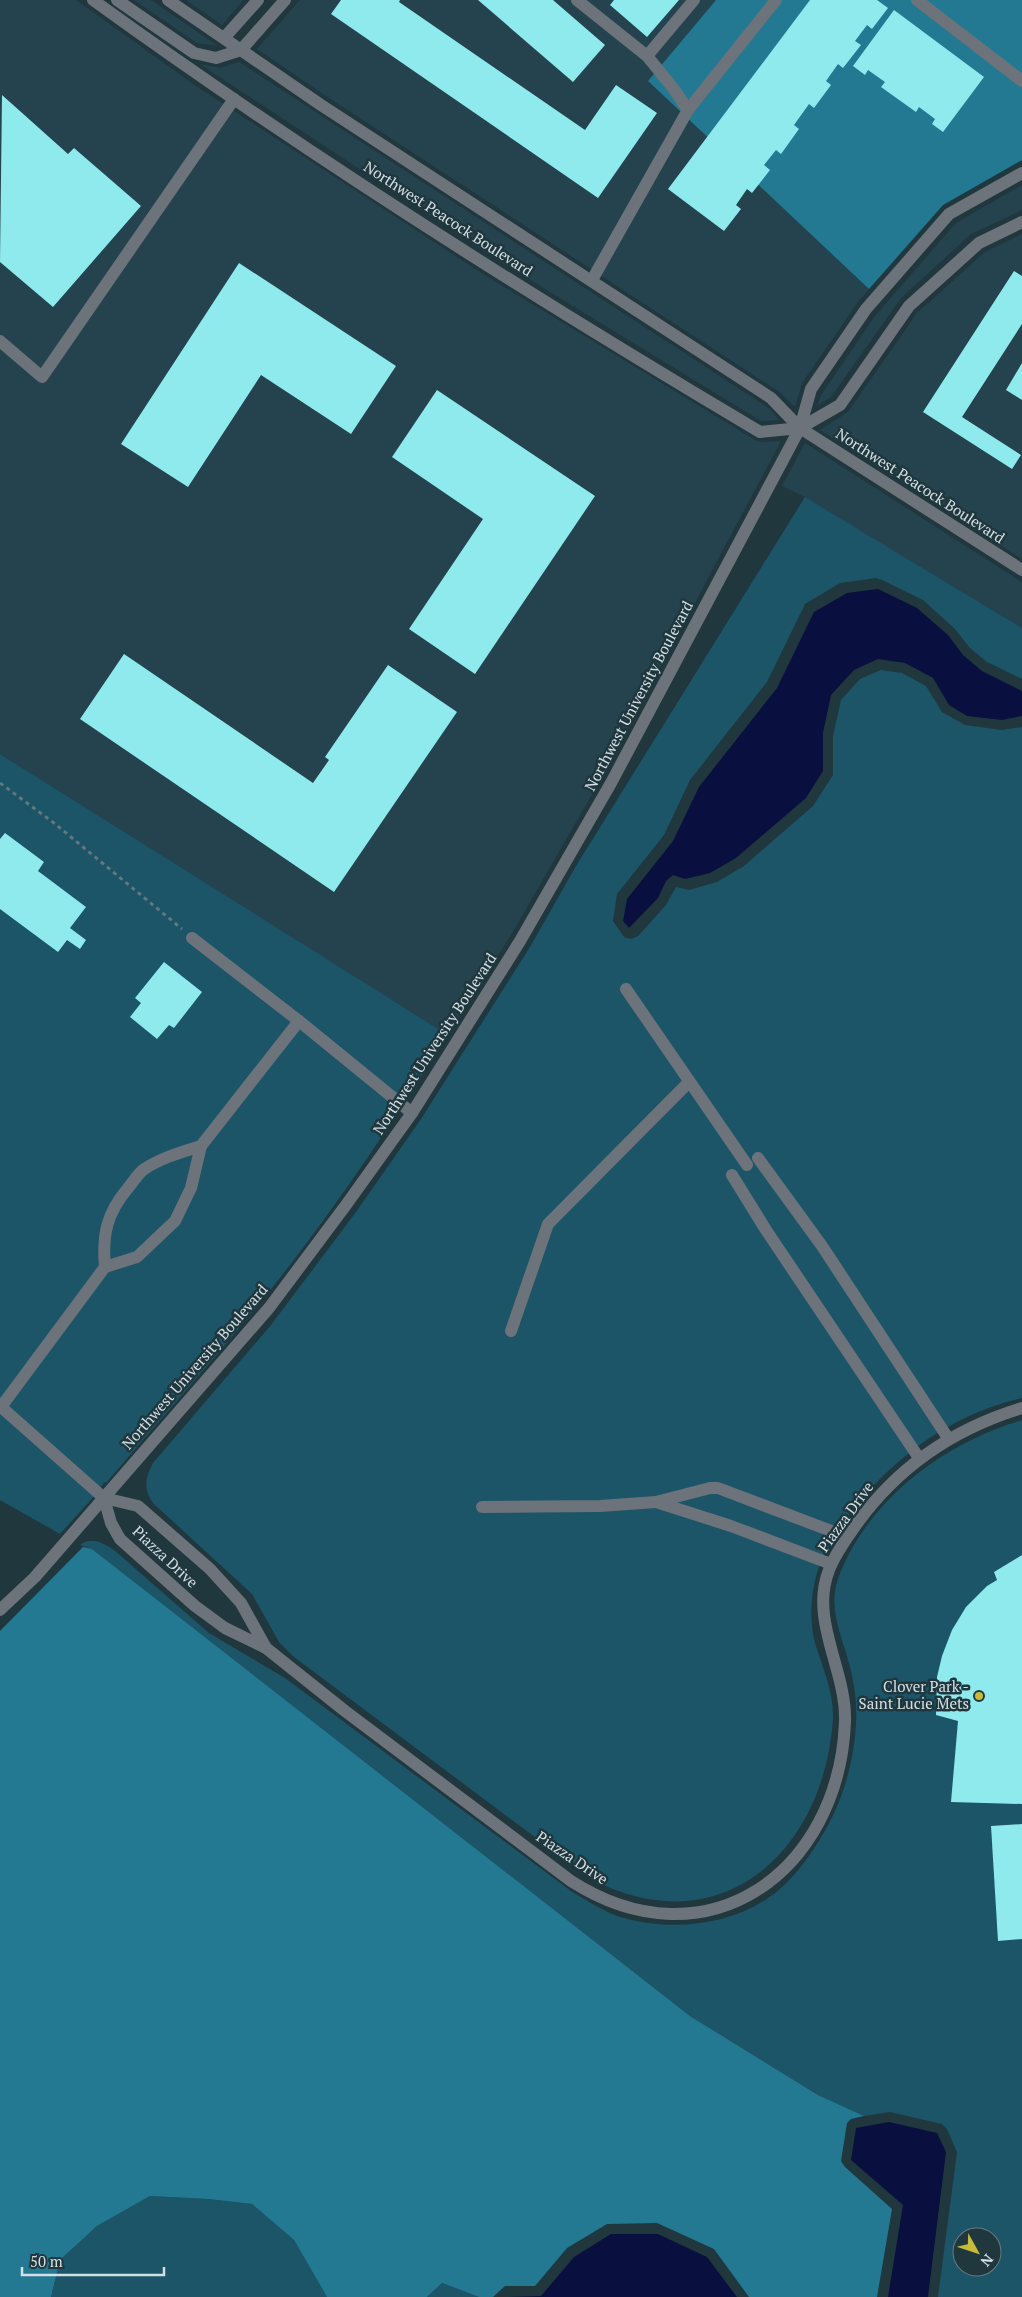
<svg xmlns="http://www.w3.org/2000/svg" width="1022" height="2297" viewBox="0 0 1022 2297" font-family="'PT Serif',serif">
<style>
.built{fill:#25434e}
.green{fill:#1b5567;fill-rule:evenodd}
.forest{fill:#237992}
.water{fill:#09103f}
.building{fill:#8feaee}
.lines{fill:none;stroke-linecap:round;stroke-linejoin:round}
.path{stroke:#63777d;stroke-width:3;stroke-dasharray:4 4;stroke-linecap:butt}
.minor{stroke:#6c737a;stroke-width:12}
.poi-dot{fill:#c8bb3b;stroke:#20373e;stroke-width:2}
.labels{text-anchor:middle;stroke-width:5;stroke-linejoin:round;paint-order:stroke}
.street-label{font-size:15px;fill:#d3e0e5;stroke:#20373e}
.poi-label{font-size:15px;fill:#d3e0e5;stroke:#20373e;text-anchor:end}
</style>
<rect width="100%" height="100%" fill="#20373e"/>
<!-- built -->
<g class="built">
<polygon points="0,0 76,0 196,86 483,274 755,440 762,442 781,441 602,777 511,935 448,1035 0,754"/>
<polygon points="134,0 151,0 218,46 197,43"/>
<polygon points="186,0 243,0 222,25"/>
<polygon points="300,0 716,0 648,81 869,289 858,302 802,383 795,407 781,393 326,96 257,49"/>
<polygon points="239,62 770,409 779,420 761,421 493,257 200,64 220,68"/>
<polygon points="1022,185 1022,210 971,234 901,298 831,397 818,405 821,395 875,316 956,223"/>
<polygon points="1022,234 1022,559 820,430 848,412 917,313 985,252"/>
<polygon points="805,443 1022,582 1022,628 805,497 782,486"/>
</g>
<!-- green -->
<g class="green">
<path d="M805,497L1022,628V679L987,662L970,648L954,628L923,600L882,580L876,578L840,583L805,604L767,682L690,780L664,835L617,894L613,921L624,937L631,939L638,936L666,905L676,887L689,890L717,882L744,866L813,806L833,775V736L841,700L860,679L881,670L902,673L926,686L942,712L965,725L1002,730L1022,727V1398C950,1414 887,1461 845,1521C834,1538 823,1554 817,1573C811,1594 809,1621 815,1643C823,1669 834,1692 833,1719C824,1851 722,1947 591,1879L294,1657L279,1642L252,1594L154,1504C143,1490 145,1478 153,1463L271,1325L356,1212L421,1119L530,947L576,866Z"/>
<path d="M0,754L448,1035C389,1127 328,1220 259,1304C209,1365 157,1423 106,1483L104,1482L102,1486L97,1487L98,1492L60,1534L0,1500Z"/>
<path d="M1022,1420V2297H938L957,2152L947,2129L942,2124L890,2112L864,2116L818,2095L690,2016L92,1549L80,1545C92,1536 103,1543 114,1550L209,1633L285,1678L571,1891C586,1900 601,1910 617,1916C670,1933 737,1926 780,1889C796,1875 809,1857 820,1839C842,1804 854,1764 856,1723C857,1706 855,1688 851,1671C844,1639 826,1610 839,1576C869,1498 945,1443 1022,1420ZM962,2237H992V2267H962Z"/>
<polygon points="150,2196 208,2199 252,2204 294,2240 327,2297 51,2297 60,2260 97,2226"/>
<polygon points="442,2283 479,2297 427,2297"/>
</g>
<!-- forest -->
<g class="forest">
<polygon points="716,0 1022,0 1022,160 943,205 869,289 648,81"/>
<polygon points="83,1547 92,1549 690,2016 818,2095 864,2116 851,2119 847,2123 841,2161 845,2167 892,2209 877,2297 749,2297 714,2249 657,2223 607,2224 567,2248 535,2286 505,2286 493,2297 479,2297 442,2283 427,2297 327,2297 294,2240 252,2204 208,2199 150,2196 97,2226 60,2260 51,2297 0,2297 0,1631"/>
</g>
<!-- water -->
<g class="water">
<polygon points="878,589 917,608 948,635 963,655 982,671 1022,691 1022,716 1002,720 967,716 949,705 933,678 905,663 878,659 854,670 831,695 823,733 823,771 806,798 736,858 710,873 685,879 673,875 666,881 658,898 629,928 623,921 627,899 673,841 699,787 777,688 814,612 847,593"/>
<polygon points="889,2122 937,2133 946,2152 928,2297 888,2297 903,2205 851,2160 856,2128"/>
<polygon points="611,2234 658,2234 707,2257 737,2297 507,2297 541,2296 574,2257"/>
</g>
<!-- building -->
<g class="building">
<polygon points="341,0 400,0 399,2 585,130 616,85 657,113 598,198 331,14"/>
<polygon points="478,0 553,0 605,45 573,82"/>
<polygon points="614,0 679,0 647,37 610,5"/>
<polygon points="810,0 877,0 888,8 872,29 867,25 855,41 861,45 843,68 838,64 826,81 831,85 814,108 809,104 794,125 799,129 781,154 776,150 764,165 770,170 752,193 747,189 736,205 741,209 724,231 668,189"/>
<polygon points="894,10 984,77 943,132 932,124 935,119 919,107 916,112 881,87 885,82 868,70 865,75 853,66"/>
<polygon points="2,95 68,154 74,148 141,206 53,307 0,262"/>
<polygon points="239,263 396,366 351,434 261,375 188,487 121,444"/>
<polygon points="1014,271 1022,276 1022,324 962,417 1021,455 1012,469 923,412"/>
<polygon points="1022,363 1022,400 1006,390"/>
<polygon points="437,390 595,496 475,674 409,629 483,519 392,457"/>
<polygon points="124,654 313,783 329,760 325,757 388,665 457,712 334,892 80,719"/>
<polygon points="5,833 44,862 38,871 86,907 70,928 86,940 80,949 67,940 58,952 0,909 0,839"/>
<polygon points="164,962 202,992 174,1028 169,1025 157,1039 130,1017 141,1003 135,998"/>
<polygon points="1022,1555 1022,1804 951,1802 958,1721 936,1715 937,1677 942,1656 952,1630 966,1607 987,1586 997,1580 994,1572"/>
<polygon points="1022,1824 1022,1939 998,1941 991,1826"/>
</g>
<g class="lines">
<!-- path -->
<polyline class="path" points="0,783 54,823 182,929"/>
<!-- minor -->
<g class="minor">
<path d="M93,0C307,155 532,297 760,432L800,428L840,405L909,306L979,243L1022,222"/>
<polyline points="117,0 194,53 216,58 241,50 285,0"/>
<polyline points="168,0 321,105 771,398 800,428 1022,570"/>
<polyline points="577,0 647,56 673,88 688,110 592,280"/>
<polyline points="917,0 1022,81"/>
<polyline points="224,38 258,0"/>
<polyline points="647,56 694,0"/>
<polyline points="688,110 776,0"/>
<polyline points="0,341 42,377 234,99"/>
<polyline points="192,938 299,1021 412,1113"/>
<polyline points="626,989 747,1165"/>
<path d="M201,1146C182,1152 160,1158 143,1170C138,1174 133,1182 128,1188C107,1213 102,1234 105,1267L137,1257L175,1221L191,1188L201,1146L299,1021"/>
<polyline points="758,1158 822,1246 948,1438"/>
<polyline points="732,1175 766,1230 919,1458"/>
<polyline points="511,1331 548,1224 689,1082"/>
<polyline points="0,1406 104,1498 138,1506 210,1569 241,1603 266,1648"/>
<polyline points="1,1407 105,1267"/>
<path d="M104,1498L111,1523L120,1539L195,1606L225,1628L266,1648L345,1711L571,1881C707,1968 839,1872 845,1722C847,1671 809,1620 829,1570C835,1554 846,1539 856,1525C898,1466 953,1429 1022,1408"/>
<polyline points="656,1502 731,1526 831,1564"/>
<polyline points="482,1507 600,1506 656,1502 710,1488 718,1488 847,1537"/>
<polyline points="0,1610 35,1577 269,1308 346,1205 412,1113 520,941 611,783 800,428 811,389 866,309 949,214 1022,173"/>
</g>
</g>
<!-- markers -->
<circle class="poi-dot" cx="979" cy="1696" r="5"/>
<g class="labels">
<!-- street labels -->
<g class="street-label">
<text transform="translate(448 219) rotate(33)" y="5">Northwest Peacock Boulevard</text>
<text transform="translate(920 486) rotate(33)" y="5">Northwest Peacock Boulevard</text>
<text transform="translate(639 696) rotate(-62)" y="5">Northwest University Boulevard</text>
<text transform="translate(435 1044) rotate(-57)" y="5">Northwest University Boulevard</text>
<text transform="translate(195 1367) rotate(-49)" y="5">Northwest University Boulevard</text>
<text transform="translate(846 1517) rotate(-54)" y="5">Piazza Drive</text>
<text transform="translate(165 1557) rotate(43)" y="5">Piazza Drive</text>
<text transform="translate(572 1858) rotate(34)" y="5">Piazza Drive</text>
</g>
<!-- poi labels -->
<g class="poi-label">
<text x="969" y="1692">Clover Park -<tspan x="969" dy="17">Saint Lucie Mets</tspan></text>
</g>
</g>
<!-- north arrow -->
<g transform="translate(977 2252) rotate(130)"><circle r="24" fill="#20373e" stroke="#687b81"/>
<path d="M0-4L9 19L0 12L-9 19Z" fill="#c8bb3b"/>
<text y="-8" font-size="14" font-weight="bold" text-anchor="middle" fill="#d3e0e5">N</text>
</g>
<!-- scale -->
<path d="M22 2267v8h142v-8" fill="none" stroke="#d3e0e5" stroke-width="2.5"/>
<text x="30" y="2267" font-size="15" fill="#d3e0e5" stroke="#20373e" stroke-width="4" paint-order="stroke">50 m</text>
</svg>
